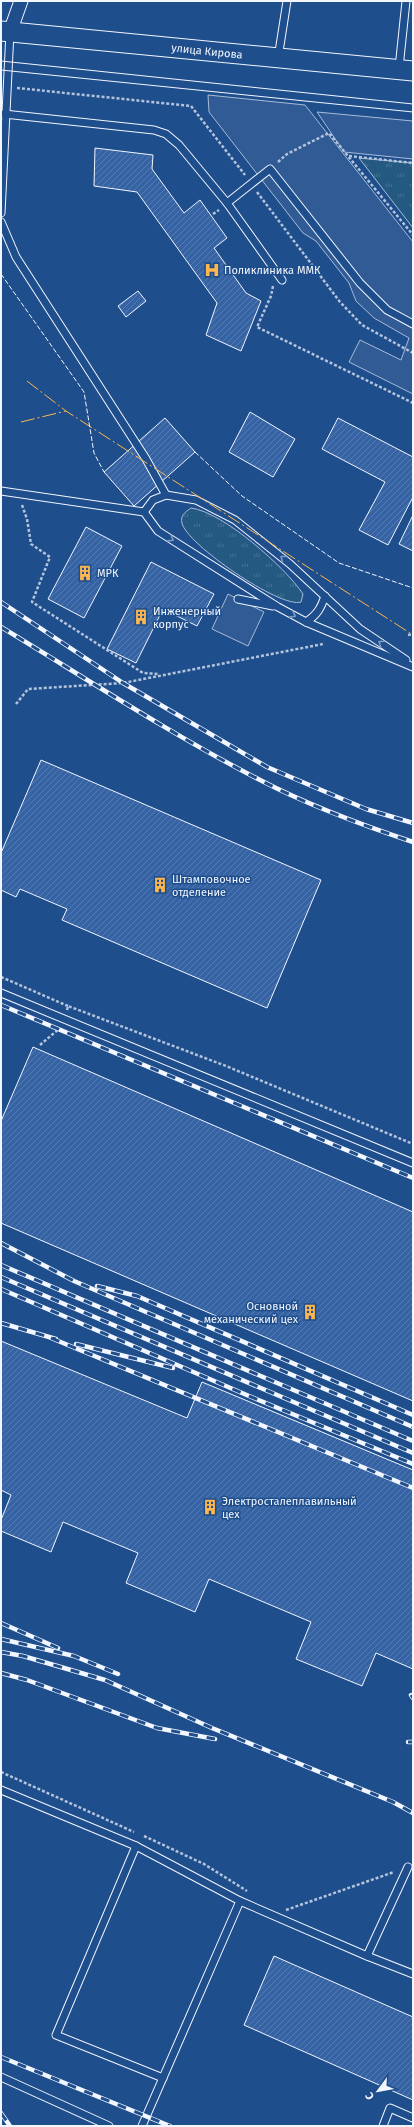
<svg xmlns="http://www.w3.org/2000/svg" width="414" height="2127" viewBox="0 0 414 2127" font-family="'Fira Sans',sans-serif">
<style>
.grass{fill:url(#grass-tufts);stroke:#a8bbd7}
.parking{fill:#305b95;stroke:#a8bbd7}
.building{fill:url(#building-hatch);stroke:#f2f6ff}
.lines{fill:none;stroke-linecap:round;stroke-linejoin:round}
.lane-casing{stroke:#f2f6ff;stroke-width:9}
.street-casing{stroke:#f2f6ff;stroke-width:15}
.secondary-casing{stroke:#f2f6ff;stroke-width:21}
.path{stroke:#b3c4dc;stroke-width:2.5;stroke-dasharray:3 2;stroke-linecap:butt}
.lane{stroke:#1f4e8c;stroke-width:7}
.street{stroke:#1f4e8c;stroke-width:13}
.secondary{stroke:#1f4e8c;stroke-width:19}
.tram{stroke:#f2f6ff;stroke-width:1}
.rail-casing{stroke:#f2f6ff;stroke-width:4.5}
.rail{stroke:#1f4e8c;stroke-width:3;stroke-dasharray:9;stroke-linecap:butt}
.fence{stroke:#f2f6ff;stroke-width:1;stroke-dasharray:5 2;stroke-linecap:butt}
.power{stroke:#ffb74d;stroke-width:1;stroke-dasharray:14 3 2 3;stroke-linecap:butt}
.oneway{stroke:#7e9ac0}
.labels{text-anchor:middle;stroke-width:3;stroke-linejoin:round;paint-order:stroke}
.street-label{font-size:11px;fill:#f2f6ff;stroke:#1f4e8c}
.poi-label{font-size:11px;fill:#f2f6ff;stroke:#1f4e8c;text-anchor:start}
</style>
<defs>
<pattern id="grass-tufts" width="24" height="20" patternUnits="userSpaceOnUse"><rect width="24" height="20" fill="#245a82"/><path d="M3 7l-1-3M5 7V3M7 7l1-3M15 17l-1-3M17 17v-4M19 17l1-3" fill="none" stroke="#447295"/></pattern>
<pattern id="building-hatch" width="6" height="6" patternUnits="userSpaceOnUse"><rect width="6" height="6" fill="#3563a3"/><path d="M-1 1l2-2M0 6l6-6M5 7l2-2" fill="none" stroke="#537ab1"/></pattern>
</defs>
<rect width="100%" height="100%" fill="#1f4e8c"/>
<!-- grass -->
<g class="grass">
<polygon points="359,158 413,163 413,228"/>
<path d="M191,508C223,512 285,567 303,594L301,602C281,609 186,544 182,523C180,516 185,512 191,508Z"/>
</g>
<!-- parking -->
<g class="parking">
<polygon points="208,95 305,105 413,242 413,394 349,362 360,340 401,360 409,338 374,318 356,301 349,283 316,241 303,233 209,112"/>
<polygon points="317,112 413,121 413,159 344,152"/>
<polygon points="228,594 264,612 248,646 212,629"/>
</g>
<!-- building -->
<g class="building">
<polygon points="95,148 153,155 152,169 184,213 200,200 227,238 214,248 246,293 261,301 241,351 206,335 217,303 137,192 94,186"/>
<polygon points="138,291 146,301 126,317 118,306"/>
<polygon points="250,412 295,439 273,477 229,452"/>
<polygon points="165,418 195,452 134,506 104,472"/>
<polygon points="338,418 413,457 413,497 388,545 359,530 385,482 322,449"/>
<polygon points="413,515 413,551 399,544"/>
<polygon points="86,527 122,546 84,618 48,599"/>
<polygon points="151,562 214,594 197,626 163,609 136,663 107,649"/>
<polygon points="41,760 321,880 267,1008 62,920 67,909 20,889 16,897 1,890 1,853"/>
<polygon points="33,1047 413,1212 413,1401 1,1223 1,1121"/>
<polygon points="1,1341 187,1418 202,1382 413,1470 413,1669 376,1653 362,1686 296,1659 311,1622 209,1579 195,1612 126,1583 138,1553 63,1522 51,1552 1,1531 1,1520 11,1495 1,1490"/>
<polygon points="274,1956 413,2017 413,2100 244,2025"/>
</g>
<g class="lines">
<defs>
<g id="lane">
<polyline points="278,58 287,1"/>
<polyline points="399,68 406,1"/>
<polyline points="4,114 154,130 166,134 179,145 227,203 282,280"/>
<polyline points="227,203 270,169 360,283 387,310 413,324"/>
<polyline points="1,213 10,32"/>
<polyline points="1,222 16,257 146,459 166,495"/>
<polyline points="1,491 144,512 158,531 278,607 306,622 413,667"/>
<polyline points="144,512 153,500 166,495 196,500 235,520 290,564 360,629 406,660"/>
<polyline points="238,599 273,606"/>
<path d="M306,622C317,615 321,608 325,596"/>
<polyline points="1,993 413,1163"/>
<polyline points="1,1790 136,1846 240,1901 367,1956 413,1974"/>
<polyline points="136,1846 56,2035 163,2078"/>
<polyline points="367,1956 408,1867"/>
<polyline points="1,2077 109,2126"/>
<polyline points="142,2126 240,1901"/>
<polyline points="383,2126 390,2108 413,2118"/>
</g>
<polyline id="street" points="10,32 21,1"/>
<polyline id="secondary" points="1,31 413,71"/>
</defs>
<!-- lane casing -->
<use href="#lane" class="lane-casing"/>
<!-- street casing -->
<use href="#street" class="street-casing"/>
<!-- secondary casing -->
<use href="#secondary" class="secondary-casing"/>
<!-- path -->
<g class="path">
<polyline points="17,88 191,106 245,175"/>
<polyline points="349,156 413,163"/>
<polyline points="278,162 287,154 329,133 413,235"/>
<polyline points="257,192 340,302 362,325 413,353"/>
<polyline points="213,214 219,210"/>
<polyline points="273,286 271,296 257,327 413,403"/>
<polyline points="22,505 27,519 31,544 50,557 32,602 143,673 159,674"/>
<polyline points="408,635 413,634"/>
<polyline points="16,704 28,689 123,683 323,644"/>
<polyline points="1,977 68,1006"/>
<polyline points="67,1010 68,1006 226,1066 413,1144"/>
<polyline points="40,1045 60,1028"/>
<polyline points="1,1772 134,1832"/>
<polyline points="144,1836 204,1864 247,1891"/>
<polyline points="286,1910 394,1872"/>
</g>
<!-- lane -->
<use href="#lane" class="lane"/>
<!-- street -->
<use href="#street" class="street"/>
<!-- secondary -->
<use href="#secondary" class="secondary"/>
<!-- tram -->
<g class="tram">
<polyline points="1,61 413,104"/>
<polyline points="1,70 413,112"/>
</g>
<defs>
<g id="rail">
<polyline points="1,602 123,683 267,767 366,809 413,823"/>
<path d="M1,627C87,679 172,735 262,781C310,806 362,825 413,842"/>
<polyline points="1,1005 413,1178"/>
<polyline points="1,1243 74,1281 413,1427"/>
<polyline points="1,1265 413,1441"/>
<polyline points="1,1277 413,1453"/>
<polyline points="97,1286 137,1296 413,1415"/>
<polyline points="1,1289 249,1396 413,1464"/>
<polyline points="1,1323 56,1339"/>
<polyline points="51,1338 413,1488"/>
<polyline points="76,1344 173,1368"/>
<polyline points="1,1623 58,1648"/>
<polyline points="1,1639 74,1656 118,1674"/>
<polyline points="1,1652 23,1656 105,1680 212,1728 393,1802 413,1813"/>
<polyline points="1,1673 27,1680 157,1728 215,1739"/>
<polyline points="411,1695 413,1698"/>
<polyline points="408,1742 413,1742"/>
<polyline points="1,2057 170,2126"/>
<polyline points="1,2113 10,2126"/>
</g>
</defs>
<!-- rail casing -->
<use href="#rail" class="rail-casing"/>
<!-- rail -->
<use href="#rail" class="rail"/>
<!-- fence -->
<g class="fence">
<polyline points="1,274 84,392 94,453 104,472"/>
<polyline points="195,452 242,496 339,563 413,588"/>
</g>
<!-- power -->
<g class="power">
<polyline points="27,381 66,411 413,635"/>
<polyline points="21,422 66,411"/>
</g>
</g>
<!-- one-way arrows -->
<defs><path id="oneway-chevron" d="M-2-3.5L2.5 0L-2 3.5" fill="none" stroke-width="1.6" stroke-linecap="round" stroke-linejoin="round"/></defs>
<g class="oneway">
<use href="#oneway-chevron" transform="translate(171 539) rotate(32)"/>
<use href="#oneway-chevron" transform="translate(283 558) rotate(-142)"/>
<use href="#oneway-chevron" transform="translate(293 615) rotate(28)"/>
<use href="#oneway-chevron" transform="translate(381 643) rotate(-146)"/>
</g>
<!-- icons -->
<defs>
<symbol id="hospital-bare" viewBox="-9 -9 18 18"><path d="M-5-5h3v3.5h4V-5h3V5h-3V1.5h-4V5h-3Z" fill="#ffb74d" stroke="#1f4e8c" stroke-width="2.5" paint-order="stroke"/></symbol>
<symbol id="building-bare" viewBox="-9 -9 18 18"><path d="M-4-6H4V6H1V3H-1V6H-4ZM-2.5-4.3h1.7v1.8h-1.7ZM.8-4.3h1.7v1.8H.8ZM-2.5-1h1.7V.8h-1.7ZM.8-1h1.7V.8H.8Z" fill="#ffb74d" stroke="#1f4e8c" stroke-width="2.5" paint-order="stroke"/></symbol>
</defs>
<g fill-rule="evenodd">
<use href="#hospital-bare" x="201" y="259" width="22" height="22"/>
<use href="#building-bare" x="74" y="562" width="22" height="22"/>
<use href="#building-bare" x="130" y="606" width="22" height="22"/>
<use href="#building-bare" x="149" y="874" width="22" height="22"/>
<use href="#building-bare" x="299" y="1301" width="22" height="22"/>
<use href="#building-bare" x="199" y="1496" width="22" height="22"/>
</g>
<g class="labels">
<!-- street labels -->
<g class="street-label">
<text transform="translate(207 51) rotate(6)" y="4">улица Кирова</text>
</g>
<!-- poi labels -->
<g class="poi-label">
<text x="224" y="274">Поликлиника ММК</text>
<text x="97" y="577">МРК</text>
<text x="153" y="615">Инженерный<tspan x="153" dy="13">корпус</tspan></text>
<text x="172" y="883">Штамповочное<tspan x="172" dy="13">отделение</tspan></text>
<text x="298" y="1310" text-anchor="end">Основной<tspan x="298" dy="13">механический цех</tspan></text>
<text x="222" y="1505">Электросталеплавильный<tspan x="222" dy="13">цех</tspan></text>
</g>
</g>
<!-- border -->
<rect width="414" height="2127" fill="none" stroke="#f2f6ff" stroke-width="4"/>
<!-- north arrow -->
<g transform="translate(378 2091) rotate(238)" stroke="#1f4e8c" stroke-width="3" paint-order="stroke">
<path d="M0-3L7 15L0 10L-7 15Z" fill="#f2f6ff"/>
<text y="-6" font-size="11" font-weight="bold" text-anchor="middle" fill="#f2f6ff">С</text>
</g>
</svg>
